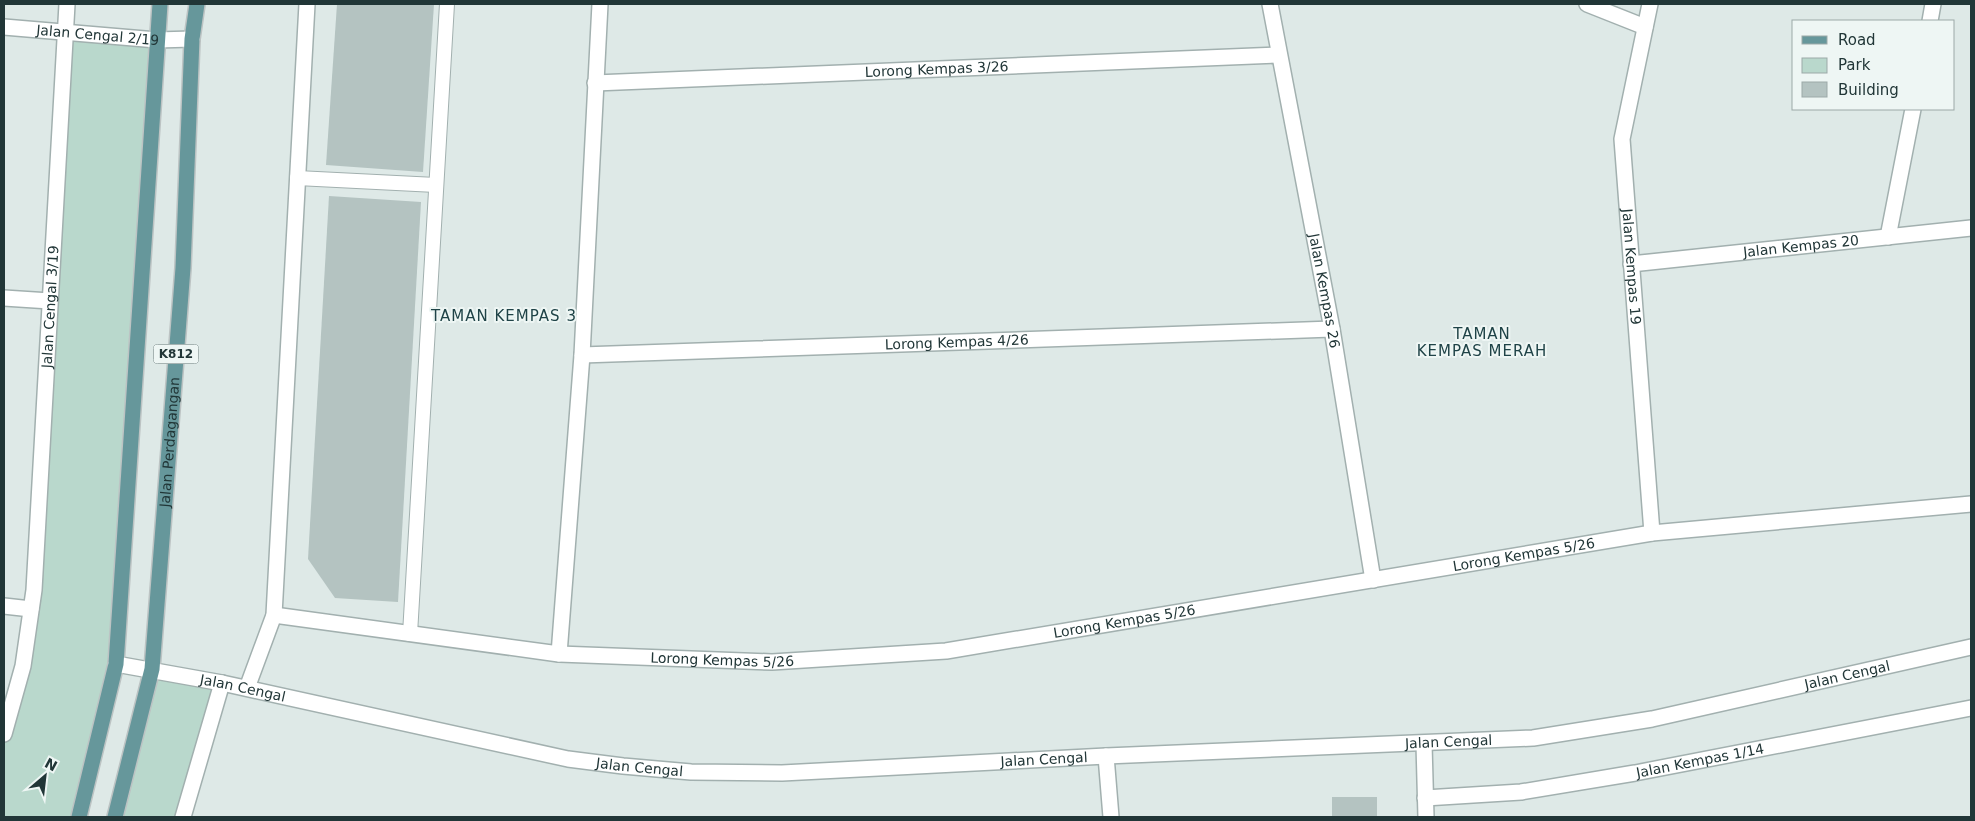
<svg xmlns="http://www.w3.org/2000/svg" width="1975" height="821" viewBox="0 0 1975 821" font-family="'DejaVu Sans',sans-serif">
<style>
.green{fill:#b9d8cc}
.building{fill:#b4c3c1}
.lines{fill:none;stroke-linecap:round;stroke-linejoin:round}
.service-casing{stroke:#a2b0af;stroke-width:16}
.minor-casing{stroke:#a2b0af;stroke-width:18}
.tertiary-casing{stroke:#a2b0af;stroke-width:18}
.primary-casing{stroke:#bcc3c3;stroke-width:18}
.service{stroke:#fff;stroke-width:14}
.minor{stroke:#fff;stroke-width:15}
.tertiary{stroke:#fff;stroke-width:15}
.primary{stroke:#66979b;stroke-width:15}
.labels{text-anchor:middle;stroke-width:4;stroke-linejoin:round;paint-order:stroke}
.shield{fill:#eef6f4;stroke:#5e7070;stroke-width:1}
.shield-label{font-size:12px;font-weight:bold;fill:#213637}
.street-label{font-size:14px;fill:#213637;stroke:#eef6f4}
.neighbourhood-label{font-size:15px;letter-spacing:1px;fill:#1f4347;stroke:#eef6f4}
</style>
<rect width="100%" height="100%" fill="#dee9e7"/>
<!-- green -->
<g class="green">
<polygon points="65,31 157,40 116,664 79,817 4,817 4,734 23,666"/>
<polygon points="152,669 222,683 185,817 115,817"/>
</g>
<!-- building -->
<g class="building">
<polygon points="337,4 434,4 423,172 326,165"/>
<polygon points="329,196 421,202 398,602 335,598 308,559"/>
<rect x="1332" y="797" width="45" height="20"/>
</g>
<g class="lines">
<defs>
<g id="service">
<polyline points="297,178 436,185"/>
<polyline points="410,634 447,4"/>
</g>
<g id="minor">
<path id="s1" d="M1270,4L1332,329L1373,580"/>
<polyline points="1587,4 1645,27"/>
<path id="s2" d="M1650,4L1622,139L1652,533"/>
<polyline points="1930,21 1933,4"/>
<path id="s3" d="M4,27L157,40L192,39"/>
<path id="s4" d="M595,83L1279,55"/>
<polyline points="1888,237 1913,109"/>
<path id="s5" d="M1631,264L1971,228"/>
<polyline points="4,298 50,301"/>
<path id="s6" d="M582,355L1332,329"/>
<polyline points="4,606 31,609"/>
<path id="s7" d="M274,615L559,654L772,662L946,651L1652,533L1971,504"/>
<polyline points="559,654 582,355 600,4"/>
<polyline points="247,688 274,615 307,4"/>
<path id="s8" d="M4,734L23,666L34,590L67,4"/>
<polyline points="1424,744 1426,817"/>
<polyline points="1106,756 1111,817"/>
<path id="s9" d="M1425,798L1521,792L1635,773L1971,708"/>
<polyline points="183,817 222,683"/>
</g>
<g id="tertiary">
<path id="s10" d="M116,664L222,683L568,759L623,766L691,772L782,773L1106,756L1533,738L1652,719L1971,647"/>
</g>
<g id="primary">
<polyline points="79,817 116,664 160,4"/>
<path id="s11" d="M115,817L152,669L183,268L192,39L197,4"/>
</g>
</defs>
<!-- service casing -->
<use href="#service" class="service-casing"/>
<!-- minor casing -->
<use href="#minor" class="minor-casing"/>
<!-- tertiary casing -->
<use href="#tertiary" class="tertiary-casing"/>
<!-- primary casing -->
<use href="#primary" class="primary-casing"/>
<!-- service -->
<use href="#service" class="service"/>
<!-- minor -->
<use href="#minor" class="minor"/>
<!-- tertiary -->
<use href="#tertiary" class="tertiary"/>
<!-- primary -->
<use href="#primary" class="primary"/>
</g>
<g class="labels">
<!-- shield labels -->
<rect class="shield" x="153.5" y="344.5" width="45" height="19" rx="4"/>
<g class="shield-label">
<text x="176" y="358">K812</text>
</g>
<!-- street labels -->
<g class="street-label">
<text dy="5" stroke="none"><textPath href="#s3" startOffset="94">Jalan Cengal 2/19</textPath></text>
<text dy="5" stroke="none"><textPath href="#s4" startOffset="342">Lorong Kempas 3/26</textPath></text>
<text dy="5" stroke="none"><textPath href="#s5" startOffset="171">Jalan Kempas 20</textPath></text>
<text dy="5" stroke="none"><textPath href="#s2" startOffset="266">Jalan Kempas 19</textPath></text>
<text dy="5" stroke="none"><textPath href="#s1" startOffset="292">Jalan Kempas 26</textPath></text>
<text dy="5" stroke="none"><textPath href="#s8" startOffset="431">Jalan Cengal 3/19</textPath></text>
<text dy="5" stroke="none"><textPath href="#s6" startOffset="375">Lorong Kempas 4/26</textPath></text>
<text dy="5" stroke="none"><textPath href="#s11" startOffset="380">Jalan Perdagangan</textPath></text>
<text dy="5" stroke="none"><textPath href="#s7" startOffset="1261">Lorong Kempas 5/26</textPath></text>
<text dy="5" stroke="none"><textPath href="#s7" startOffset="856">Lorong Kempas 5/26</textPath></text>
<text dy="5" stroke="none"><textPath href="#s7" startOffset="451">Lorong Kempas 5/26</textPath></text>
<text dy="5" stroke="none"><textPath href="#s10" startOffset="1749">Jalan Cengal</textPath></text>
<text dy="5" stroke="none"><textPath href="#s10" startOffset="129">Jalan Cengal</textPath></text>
<text dy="5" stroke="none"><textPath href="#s10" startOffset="1344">Jalan Cengal</textPath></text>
<text dy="5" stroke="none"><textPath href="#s10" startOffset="939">Jalan Cengal</textPath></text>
<text dy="5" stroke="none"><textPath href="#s9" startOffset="278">Jalan Kempas 1/14</textPath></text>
<text dy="5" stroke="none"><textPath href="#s10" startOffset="534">Jalan Cengal</textPath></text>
</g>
<!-- neighbourhood labels -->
<g class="neighbourhood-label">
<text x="504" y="321">TAMAN KEMPAS 3</text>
<text x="1482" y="339">TAMAN<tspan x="1482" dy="17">KEMPAS MERAH</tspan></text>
</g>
</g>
<!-- border -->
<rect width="1975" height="821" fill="none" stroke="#213637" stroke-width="10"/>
<!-- legend -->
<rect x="1792" y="20" width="162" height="90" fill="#eef6f4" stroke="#9ca9a8"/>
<rect x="1802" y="36" width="25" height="8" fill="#66979b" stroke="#9ca9a8"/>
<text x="1838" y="45" font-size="15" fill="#213637">Road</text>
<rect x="1802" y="58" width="25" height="15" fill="#b9d8cc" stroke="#9ca9a8"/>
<text x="1838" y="70" font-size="15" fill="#213637">Park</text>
<rect x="1802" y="82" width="25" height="15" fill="#b4c3c1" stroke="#9ca9a8"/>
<text x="1838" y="95" font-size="15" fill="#213637">Building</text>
<!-- north arrow -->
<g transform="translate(45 776) rotate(28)" stroke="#eef6f4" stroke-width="4" paint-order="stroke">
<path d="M0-4L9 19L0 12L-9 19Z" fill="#213637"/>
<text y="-8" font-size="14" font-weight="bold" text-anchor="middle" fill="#213637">N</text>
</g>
</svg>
